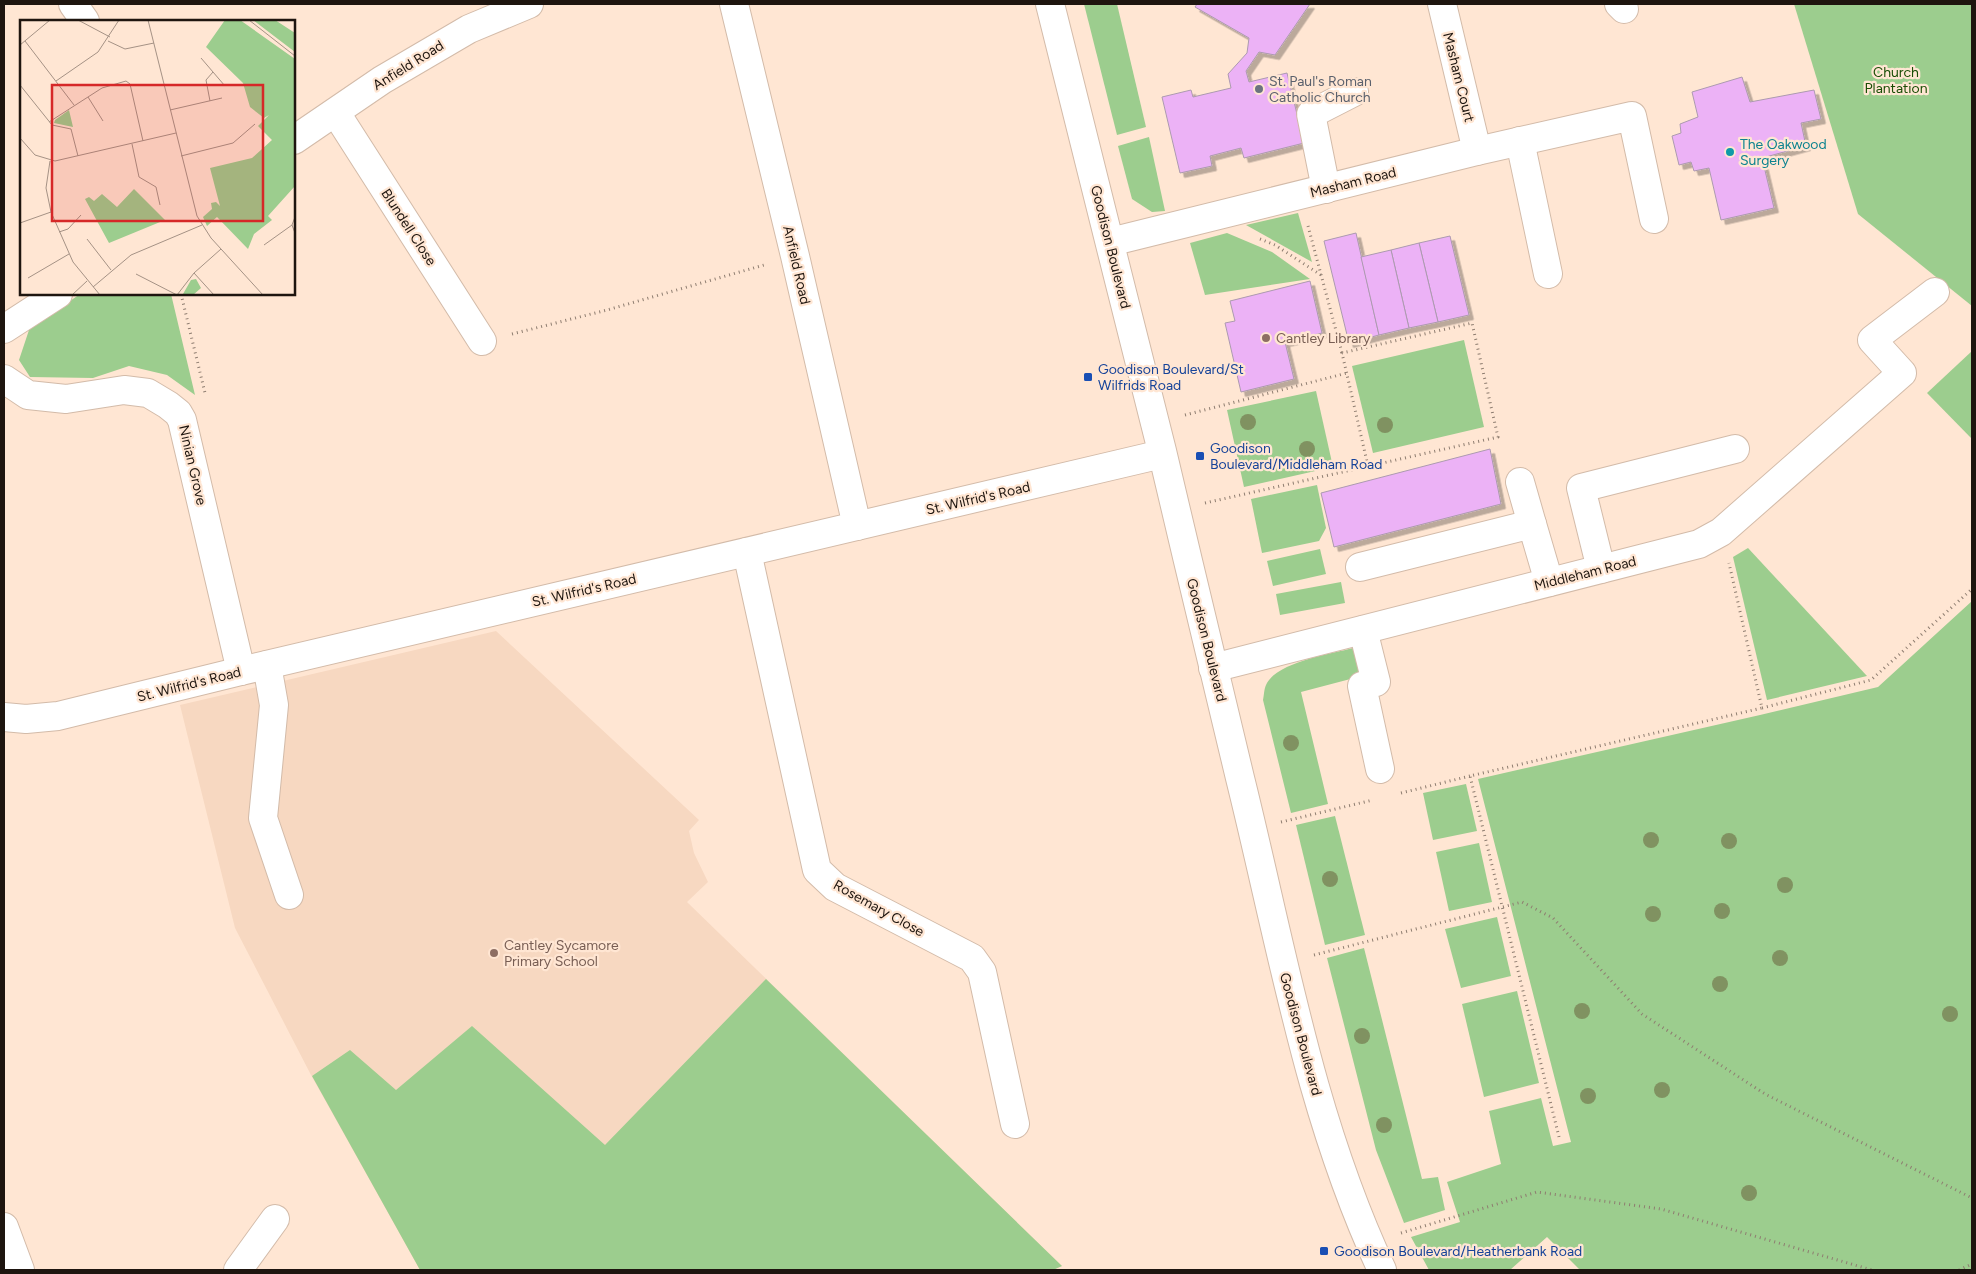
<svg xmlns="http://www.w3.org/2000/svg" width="1976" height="1274" viewBox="0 0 1976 1274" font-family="Figtree,sans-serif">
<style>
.built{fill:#f7d8c1}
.green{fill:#9ccd8e}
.building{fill:#ecb2f6;stroke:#ac9aaf;filter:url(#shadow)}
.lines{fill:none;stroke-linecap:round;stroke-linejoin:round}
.minor-casing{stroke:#d3bba9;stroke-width:30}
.path{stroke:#8e7d70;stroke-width:3;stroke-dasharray:1 4;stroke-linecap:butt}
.minor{stroke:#fff;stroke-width:28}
.tree{fill:#809261}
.worship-dot{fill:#6b7280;stroke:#ffe6d3;stroke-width:2}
.culture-dot{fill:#0f9aa8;stroke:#ffe6d3;stroke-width:2}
.education-dot{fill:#8d6e63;stroke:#ffe6d3;stroke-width:2}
.transit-dot{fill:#1a4fb4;stroke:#ffe6d3;stroke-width:2}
.labels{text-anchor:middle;stroke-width:4.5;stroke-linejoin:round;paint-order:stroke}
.street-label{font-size:14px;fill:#1e150f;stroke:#ffe6d3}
.park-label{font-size:14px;fill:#194d04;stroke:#ffe6d3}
.worship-label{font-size:14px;fill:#5b616d;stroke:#ffe6d3;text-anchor:start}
.culture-label{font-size:14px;fill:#0d838f;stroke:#ffe6d3;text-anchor:start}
.education-label{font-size:14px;fill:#785e54;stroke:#ffe6d3;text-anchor:start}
.transit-label{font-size:14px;fill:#164399;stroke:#ffe6d3;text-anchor:start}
.inset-road{fill:none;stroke:#a59285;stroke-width:1}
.view{fill:#d62828;fill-opacity:0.15;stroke:#d62828;stroke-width:2.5}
.inset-edge{fill:none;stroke:#1e150f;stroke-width:2.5}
</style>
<defs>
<filter id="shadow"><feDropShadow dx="4.5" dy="4.5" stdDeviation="0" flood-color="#0004"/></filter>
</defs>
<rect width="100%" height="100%" fill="#ffe6d3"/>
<!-- built -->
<polygon class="built" points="496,631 699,820 689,831 694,853 708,882 687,902 1062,1266 1053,1270 420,1270 311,1075 235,928 180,705"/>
<!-- green -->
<g class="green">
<polygon points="1084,4 1117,4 1146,127 1117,135"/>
<polygon points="1794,4 1972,4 1972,306 1858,214"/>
<polygon points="1149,137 1165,211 1152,212 1132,199 1118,146"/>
<polygon points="1298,213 1312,262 1246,225"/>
<polygon points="1227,233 1272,252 1310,279 1205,295 1190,243"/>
<polygon points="80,294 171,294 195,395 167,375 129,366 93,378 30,377 19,360 29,330"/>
<polygon points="1464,340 1484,427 1373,453 1352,366"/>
<polygon points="1972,351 1972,439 1927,393"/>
<polygon points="1316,391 1333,467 1244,487 1227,410"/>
<polygon points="1317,485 1326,528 1319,541 1262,553 1251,499"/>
<polygon points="1748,548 1867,676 1767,700 1733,557"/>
<polygon points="1320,549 1326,574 1273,586 1267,561"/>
<polygon points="1341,582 1345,603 1280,615 1276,594"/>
<polygon points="1972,601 1972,1270 1580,1270 1547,1237 1510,1270 1429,1270 1411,1237 1460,1222 1447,1182 1501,1164 1489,1111 1541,1098 1553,1146 1571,1142 1478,779 1760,715 1878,687"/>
<path d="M1353,648L1361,664L1358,677L1301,692L1328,804L1291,813L1263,700C1264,696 1264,689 1266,685C1276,662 1331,654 1353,648Z"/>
<polygon points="1466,784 1477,831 1433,840 1423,793"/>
<polygon points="1335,816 1365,935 1325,945 1296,825"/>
<polygon points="1479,843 1492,902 1449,911 1436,852"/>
<polygon points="1497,917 1511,976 1461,988 1445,929"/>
<polygon points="1364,948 1422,1179 1438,1177 1445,1210 1404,1223 1376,1150 1327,958"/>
<polygon points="766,979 1062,1266 1053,1270 420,1270 312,1076 350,1050 396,1090 472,1026 605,1145"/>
<polygon points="1517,991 1539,1083 1484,1097 1462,1004"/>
</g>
<!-- building -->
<g class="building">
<polygon points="1197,4 1310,4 1275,55 1259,52 1246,71 1249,82 1287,73 1304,143 1244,158 1241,148 1210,156 1212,166 1180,173 1162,97 1191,90 1193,97 1231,88 1228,74 1247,53 1249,38 1195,7"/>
<polygon points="1742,77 1750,102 1814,90 1821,119 1801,123 1806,146 1762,158 1774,208 1721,220 1709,168 1694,171 1691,162 1679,165 1672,136 1681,133 1680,124 1698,117 1692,92"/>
<polygon points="1356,233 1379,335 1349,343 1324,241"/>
<polygon points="1450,236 1469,315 1438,322 1419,243"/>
<polygon points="1419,243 1438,322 1409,328 1391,250"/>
<polygon points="1391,250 1409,328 1379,335 1361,257"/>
<polygon points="1310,281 1322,333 1285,342 1294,379 1241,392 1225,323 1235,321 1230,301"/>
<polygon points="1490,449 1501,504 1334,547 1321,493"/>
</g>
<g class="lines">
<defs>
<g id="minor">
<polyline points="73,4 85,21"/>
<polyline points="734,4 795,256 857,526"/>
<path d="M1050,4C1086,153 1125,302 1162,451C1188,560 1213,669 1240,778C1281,943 1309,1115 1382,1270"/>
<polyline points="1442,4 1477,151"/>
<polyline points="1619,4 1624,9"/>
<polyline points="336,113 482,341"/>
<polyline points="294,140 382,80 469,29 529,4"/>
<polyline points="1520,141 1548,274"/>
<polyline points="1326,189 1311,114 1354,92"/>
<polyline points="1110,242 1477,151 1632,116 1654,219"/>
<polyline points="4,329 58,294"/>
<polyline points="4,379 28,395 66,399 124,390 148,393 168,405 178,413 182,420 241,671"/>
<polyline points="1520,482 1532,524"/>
<polyline points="747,552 817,870 835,887 972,958 982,972 1015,1124"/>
<polyline points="1360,567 1532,524 1549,582"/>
<polyline points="1601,569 1581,488 1735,449"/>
<polyline points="1363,630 1376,682 1362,686 1380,769"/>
<polyline points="267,665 274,705 263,818 289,895"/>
<polyline points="1213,668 1699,544 1721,532 1902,373 1872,340 1935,292"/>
<polyline points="4,717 26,719 58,716 241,671 1162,454"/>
<polyline points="4,1227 20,1270"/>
<polyline points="238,1270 275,1219"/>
</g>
</defs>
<!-- minor casing -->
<use href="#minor" class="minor-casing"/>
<!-- path -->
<g class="path">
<polyline points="1308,226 1342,353"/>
<polyline points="1260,239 1275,245 1321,275"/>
<polyline points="181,294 205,393"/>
<polyline points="512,334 607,310 764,265"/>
<polyline points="1185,415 1347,373"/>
<polyline points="1205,503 1498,437 1472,323 1342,353 1368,466"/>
<polyline points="1762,708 1871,680 1972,589"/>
<polyline points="1401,793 1470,776"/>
<polyline points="1281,822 1373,800"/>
<polyline points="1314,955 1522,902 1553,918 1642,1014 1765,1094 1972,1198"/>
<polyline points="1559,1137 1470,776 1762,708 1729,563"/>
<polyline points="1401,1233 1537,1192 1661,1209 1872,1270"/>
<polyline points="1959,1270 1972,1264"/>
</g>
<!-- minor -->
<use href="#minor" class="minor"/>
</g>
<!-- trees -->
<g class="tree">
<circle cx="1248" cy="422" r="8"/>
<circle cx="1385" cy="425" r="8"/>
<circle cx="1307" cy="449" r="8"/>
<circle cx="1291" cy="743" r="8"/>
<circle cx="1651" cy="840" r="8"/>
<circle cx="1729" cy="841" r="8"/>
<circle cx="1330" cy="879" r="8"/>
<circle cx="1785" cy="885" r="8"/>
<circle cx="1722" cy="911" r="8"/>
<circle cx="1653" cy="914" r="8"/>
<circle cx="1780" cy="958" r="8"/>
<circle cx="1720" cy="984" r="8"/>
<circle cx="1582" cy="1011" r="8"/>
<circle cx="1950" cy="1014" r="8"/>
<circle cx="1362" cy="1036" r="8"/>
<circle cx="1662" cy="1090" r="8"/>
<circle cx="1588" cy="1096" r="8"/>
<circle cx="1384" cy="1125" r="8"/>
<circle cx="1749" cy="1193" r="8"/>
</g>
<!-- markers -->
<circle class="worship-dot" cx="1259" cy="89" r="5"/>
<circle class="culture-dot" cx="1730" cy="152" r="5"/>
<g class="education-dot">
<circle cx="1266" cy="338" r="5"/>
<circle cx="494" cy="953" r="5"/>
</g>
<g class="transit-dot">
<rect x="1083" y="372" width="10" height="10" rx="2.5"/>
<rect x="1195" y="451" width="10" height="10" rx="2.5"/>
<rect x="1319" y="1246" width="10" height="10" rx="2.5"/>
</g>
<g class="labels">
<!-- street labels -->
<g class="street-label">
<text transform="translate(408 65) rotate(-32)" y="5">Anfield Road</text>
<text transform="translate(1459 77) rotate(76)" y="5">Masham Court</text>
<text transform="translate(1353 182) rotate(-14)" y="5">Masham Road</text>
<text transform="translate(409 227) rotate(57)" y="5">Blundell Close</text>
<text transform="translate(1111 247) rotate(76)" y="5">Goodison Boulevard</text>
<text transform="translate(797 265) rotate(77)" y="5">Anfield Road</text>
<text transform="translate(193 465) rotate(77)" y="5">Ninian Grove</text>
<text transform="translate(978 498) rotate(-13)" y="5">St. Wilfrid's Road</text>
<text transform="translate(1585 573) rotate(-14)" y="5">Middleham Road</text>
<text transform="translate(584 590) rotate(-13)" y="5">St. Wilfrid's Road</text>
<text transform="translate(1207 640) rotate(76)" y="5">Goodison Boulevard</text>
<text transform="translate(189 684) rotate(-14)" y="5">St. Wilfrid's Road</text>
<text transform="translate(879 908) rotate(29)" y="5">Rosemary Close</text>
<text transform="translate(1301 1034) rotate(75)" y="5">Goodison Boulevard</text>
</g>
<!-- park labels -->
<g class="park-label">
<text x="1896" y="77">Church<tspan x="1896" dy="16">Plantation</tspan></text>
</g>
<!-- worship labels -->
<g class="worship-label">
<text x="1269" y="86">St. Paul's Roman<tspan x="1269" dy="16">Catholic Church</tspan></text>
</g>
<!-- culture labels -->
<g class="culture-label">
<text x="1740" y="149">The Oakwood<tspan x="1740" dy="16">Surgery</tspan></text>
</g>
<!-- education labels -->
<g class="education-label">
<text x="1276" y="343">Cantley Library</text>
<text x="504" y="950">Cantley Sycamore<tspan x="504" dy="16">Primary School</tspan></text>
</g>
<!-- transit labels -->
<g class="transit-label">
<text x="1098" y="374">Goodison Boulevard/St<tspan x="1098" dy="16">Wilfrids Road</tspan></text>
<text x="1210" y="453">Goodison<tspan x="1210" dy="16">Boulevard/Middleham Road</tspan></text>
<text x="1334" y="1256">Goodison Boulevard/Heatherbank Road</text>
</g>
</g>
<!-- overview -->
<g transform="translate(20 20)">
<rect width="275" height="275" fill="#ffe6d3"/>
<path d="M205,0H220L275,39V166L248,196L252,200L234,214L228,229L197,197L187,206L183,197L192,189L191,183L196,182L200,186L190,148L232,138L252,120L238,106L249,95L244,98L230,87L223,63L186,27ZM233,0H255L275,13V32ZM49,90L53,107L34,103L35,100ZM114,169L145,200L89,223L65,179L69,177L74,181L82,174L97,187ZM176,259L181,268L173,275L163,274L171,260Z" fill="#9ccd8e"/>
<path class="inset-road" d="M58,0L90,17M128,0L177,196L191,218L243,275M229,0L275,36M5,21L54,85M88,21L105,29L134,23M0,25L30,0M181,38L205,66M36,61L78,32L99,0M0,65L32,105L51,109L58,136M68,77L83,101M190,81L186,60L193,52M150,90L202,78M29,102L82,68L106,61L110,64L123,121M0,118L15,135L35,141L156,113M112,124L119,157L136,167L140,185M161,136L213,123L235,104M30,141L26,168L31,192L53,242L80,275M275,197L272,205L275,213M0,203L31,192M39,212L48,209L61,195M67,219L91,250M244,225L272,205M174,253L194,275M116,254L157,275M8,258L49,234M73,267L111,235L182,205M52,275L67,261M157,275L174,253L201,229"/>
<path class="view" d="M32,65H243V201H32Z"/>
<rect width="275" height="275" class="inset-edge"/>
</g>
<!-- border -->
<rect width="1976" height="1274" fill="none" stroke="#1e150f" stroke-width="10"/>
</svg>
